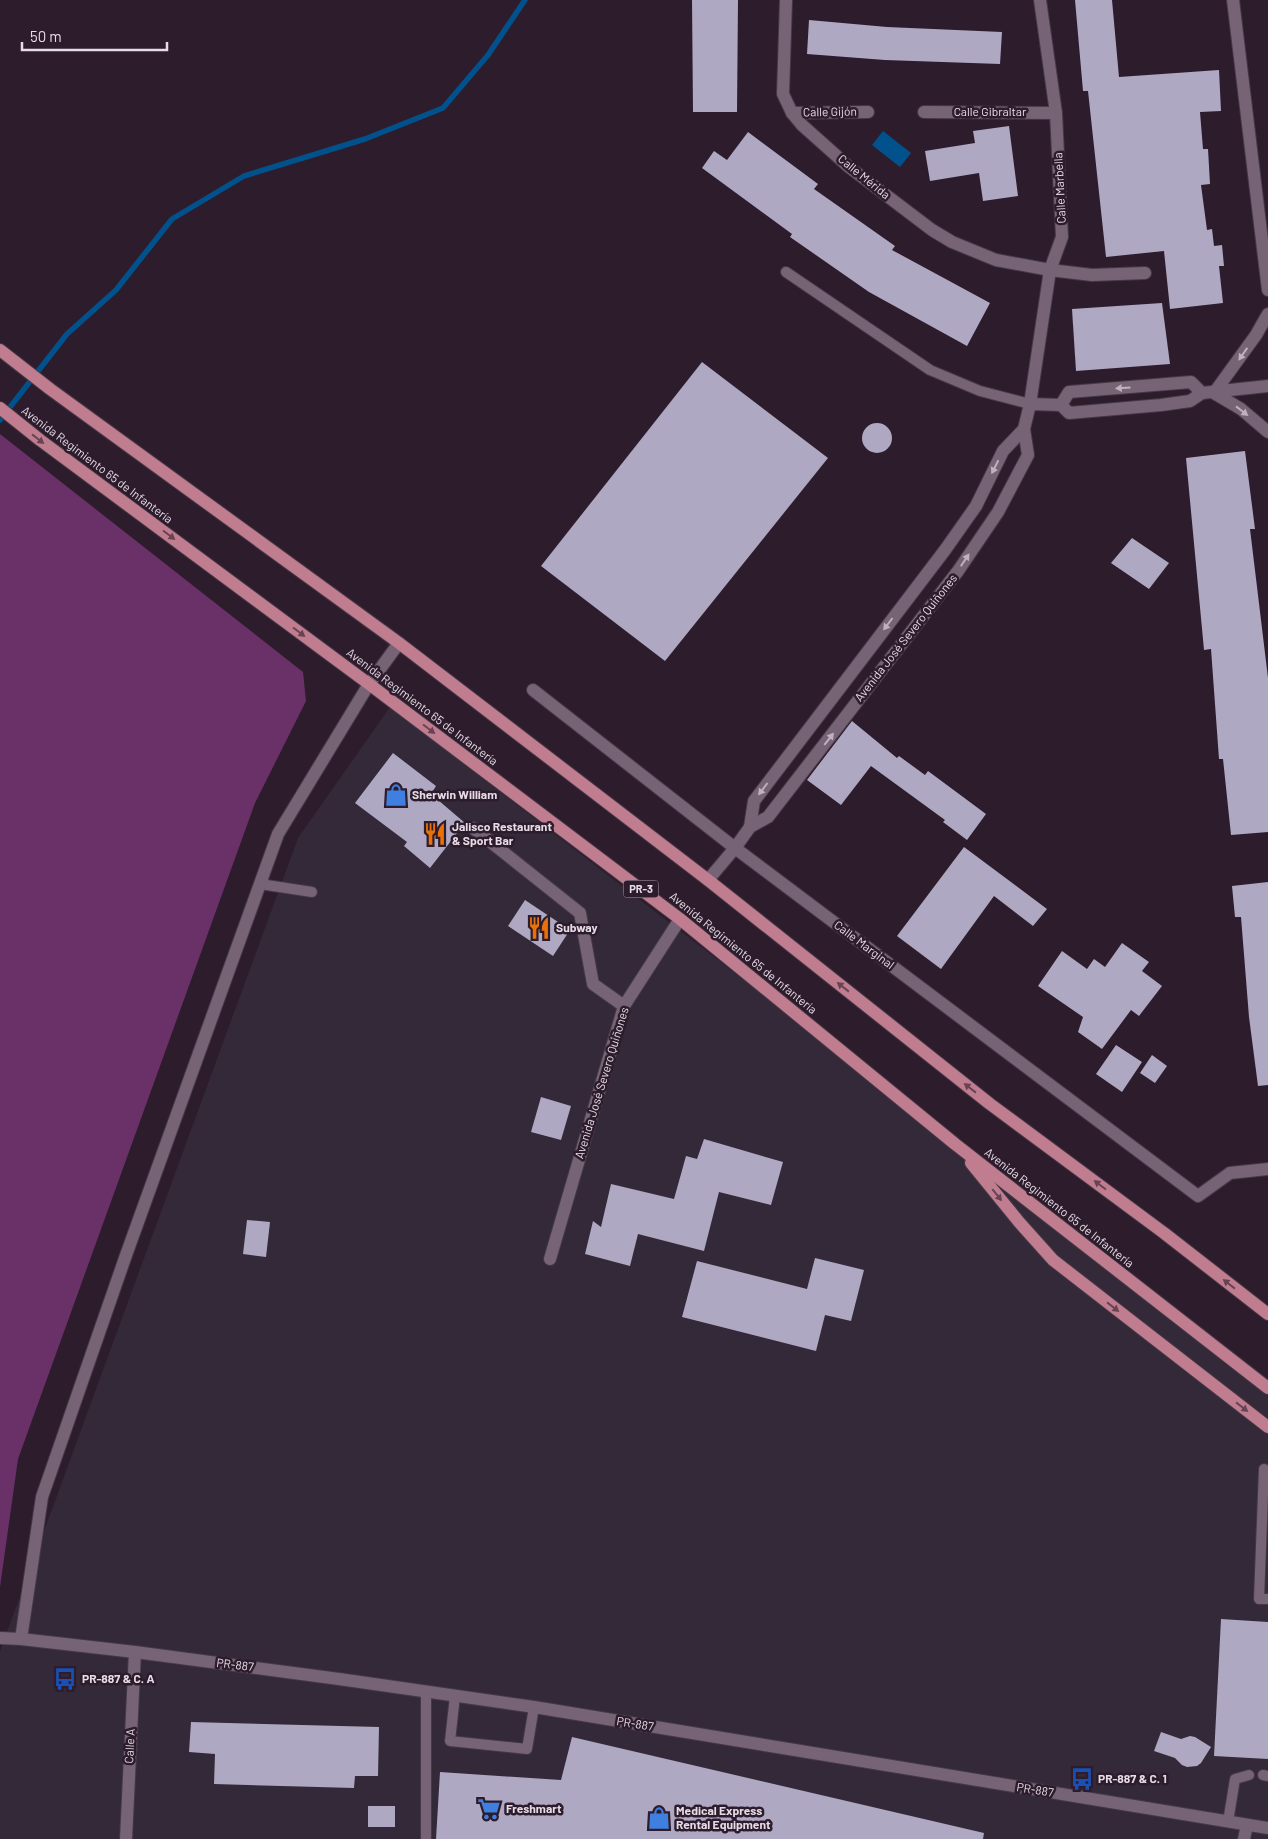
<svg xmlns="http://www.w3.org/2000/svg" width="1268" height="1839" viewBox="0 0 1268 1839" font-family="Barlow,sans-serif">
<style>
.industrial{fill:#332938}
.green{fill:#6a3169}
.water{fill:#01528c}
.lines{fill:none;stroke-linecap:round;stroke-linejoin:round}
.stream{stroke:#01528c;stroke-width:5.5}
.building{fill:#afa8c2}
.service-casing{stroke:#463946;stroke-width:12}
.minor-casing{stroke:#463946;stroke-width:14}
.tertiary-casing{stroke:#463946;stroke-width:14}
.primary-casing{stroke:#463946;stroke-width:14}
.service{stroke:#776376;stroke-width:10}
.minor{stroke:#776376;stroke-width:12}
.tertiary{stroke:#776376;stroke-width:12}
.primary{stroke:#c17d90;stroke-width:12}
.oneway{fill:#bfb1bf}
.oneway2{fill:#684354}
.labels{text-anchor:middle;stroke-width:5;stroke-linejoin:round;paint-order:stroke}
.shield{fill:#2d1c2c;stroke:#aea2ae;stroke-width:1}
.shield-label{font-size:11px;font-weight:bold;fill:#e6dbe6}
.street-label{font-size:12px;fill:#e6dbe6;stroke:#2d1c2c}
.poi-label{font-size:12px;font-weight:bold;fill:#e6dbe6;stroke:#2d1c2c;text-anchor:start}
</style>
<rect width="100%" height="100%" fill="#2d1c2c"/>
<!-- industrial -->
<polygon class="industrial" points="390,707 1268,1384 1268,1839 0,1839 0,1651 298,838"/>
<!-- green -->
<polygon class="green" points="0,434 303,672 306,701 255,803 18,1459 0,1587"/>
<!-- water -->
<polygon class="water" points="883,131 911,153 900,167 872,145"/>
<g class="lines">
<!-- stream -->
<polyline class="stream" points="0,420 67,334 116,290 172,219 244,176 365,139 443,108 488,55 525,0"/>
</g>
<!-- building -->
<g class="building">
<polygon points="692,0 738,0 737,112 693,112"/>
<polygon points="1075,0 1112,0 1119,77 1219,70 1221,111 1200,112 1203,149 1208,149 1210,184 1201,185 1207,230 1212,229 1214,246 1222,245 1224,266 1219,266 1223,303 1170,309 1164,251 1106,257 1088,91 1083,91"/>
<polygon points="809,20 887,27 1002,32 1000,64 885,60 807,54"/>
<polygon points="1009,126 1018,196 983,201 979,173 930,181 925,151 975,143 973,131"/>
<polygon points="748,132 818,184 814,189 895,246 892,250 990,303 967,346 869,292 790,237 792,234 702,168 714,151 727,160"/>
<polygon points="1162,303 1170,364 1076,371 1072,309"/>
<polygon points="702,362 828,458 665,661 541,566"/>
<circle cx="877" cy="438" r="15"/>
<polygon points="1245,451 1255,529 1250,529 1268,678 1268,832 1231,835 1223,759 1219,759 1211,649 1204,650 1186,458"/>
<polygon points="1132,538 1169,563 1149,589 1111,563"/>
<polygon points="852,721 897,758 899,756 925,775 928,771 986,814 967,840 943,822 945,820 871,766 841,805 807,780"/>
<polygon points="393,753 436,786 431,794 465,823 430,868 404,846 407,842 355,803"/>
<polygon points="964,847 1047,909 1033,926 994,896 941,969 897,936"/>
<polygon points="1268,882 1268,1085 1258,1086 1249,1017 1241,917 1235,917 1232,886"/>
<polygon points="525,900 570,930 553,956 508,926"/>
<polygon points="1122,943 1149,962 1142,971 1162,986 1139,1016 1131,1010 1102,1049 1078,1032 1083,1017 1038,986 1062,951 1087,969 1094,959 1105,967"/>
<polygon points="1116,1045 1142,1062 1122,1092 1096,1074"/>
<polygon points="1152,1055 1167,1066 1155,1083 1140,1073"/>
<polygon points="541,1097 571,1106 561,1140 531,1132"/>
<polygon points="704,1139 783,1162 771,1205 719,1192 704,1251 638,1234 630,1266 585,1254 593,1221 601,1227 611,1184 674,1199 686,1156 697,1159"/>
<polygon points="247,1220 270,1222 266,1257 243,1254"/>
<polygon points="815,1258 864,1270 851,1321 825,1315 816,1351 682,1317 697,1261 807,1289"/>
<polygon points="1221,1619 1268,1622 1268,1759 1214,1756"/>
<polygon points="191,1722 379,1727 378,1776 355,1776 354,1788 214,1784 215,1754 189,1752"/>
<polygon points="1161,1732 1181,1739 1190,1736 1195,1737 1211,1747 1201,1763 1197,1766 1187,1767 1182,1765 1175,1758 1154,1751"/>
<polygon points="572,1737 984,1833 983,1839 436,1839 440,1772 561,1780"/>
<rect x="368" y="1806" width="27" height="21"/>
</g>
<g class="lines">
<defs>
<g id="service">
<polyline points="786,272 930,370 980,391 1030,404"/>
<polyline points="260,884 312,892"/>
<polyline points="1268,1472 1264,1469 1259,1599 1268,1599"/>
<polyline points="426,1691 426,1839"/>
<polyline points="455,1696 450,1741 527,1749 534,1707"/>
<polyline points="1263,1775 1268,1776"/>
<polyline points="1228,1822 1235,1779 1249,1775"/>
</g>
<g id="minor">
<polyline points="786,0 783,94 792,113 802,125 849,167 932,230 952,242 996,260 1050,270 1092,275 1145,273"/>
<polyline points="924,112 1056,113"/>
<polyline points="792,113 868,112"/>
<polyline points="1030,404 1050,270 1062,237 1056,113 1040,0"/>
<polyline points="533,690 735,848 1198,1196 1230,1173 1268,1169"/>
<polyline points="473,828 580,913 593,984 624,1006"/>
<polyline points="21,1639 42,1497 125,1258 278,834 369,684 399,643"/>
<polyline points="126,1839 135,1652"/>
<polyline points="1244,1839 1247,1825"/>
</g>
<g id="tertiary">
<polyline points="1233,0 1268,290"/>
<polyline points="1268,314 1256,335 1214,393 1241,409 1268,432"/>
<polyline points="1061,405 1069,392 1191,382 1202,393"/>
<polyline points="750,827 754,801 945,550 976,506 1003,451 1024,429"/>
<polyline points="708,880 735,848 750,827 768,817 958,571 998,512 1028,455 1024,429 1030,404 1061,405 1069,413 1161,405 1190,401 1202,393 1268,386"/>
<polyline points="550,1259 624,1006 680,919"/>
<polyline points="0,1638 21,1639 135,1652 339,1679 534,1707 1268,1828"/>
</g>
<g id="primary">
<polyline points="0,350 50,389 399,643 708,880 990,1104 1164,1233 1268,1314"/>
<polyline points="0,408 40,440 369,684 680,919 955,1144 1268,1388"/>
<polyline points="971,1163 1019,1222 1053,1260 1268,1427"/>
</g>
</defs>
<!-- service casing -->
<use href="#service" class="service-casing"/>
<!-- minor casing -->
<use href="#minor" class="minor-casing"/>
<!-- tertiary casing -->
<use href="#tertiary" class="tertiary-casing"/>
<!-- primary casing -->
<use href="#primary" class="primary-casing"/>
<!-- service -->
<use href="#service" class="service"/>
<!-- minor -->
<use href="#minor" class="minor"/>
<!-- tertiary -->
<use href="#tertiary" class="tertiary"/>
<!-- primary -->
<use href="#primary" class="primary"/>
</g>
<!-- one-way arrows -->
<defs><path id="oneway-solid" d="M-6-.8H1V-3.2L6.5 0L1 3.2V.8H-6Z" transform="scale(1.25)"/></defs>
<g class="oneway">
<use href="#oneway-solid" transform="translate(1243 354) rotate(125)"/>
<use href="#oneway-solid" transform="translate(1123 388) rotate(176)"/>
<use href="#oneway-solid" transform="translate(1242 411) rotate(38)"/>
<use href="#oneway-solid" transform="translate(995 467) rotate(117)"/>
<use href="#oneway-solid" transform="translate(965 560) rotate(-56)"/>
<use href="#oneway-solid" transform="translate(888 624) rotate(127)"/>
<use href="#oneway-solid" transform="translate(829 739) rotate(-52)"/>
<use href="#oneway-solid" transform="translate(763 789) rotate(127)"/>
</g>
<g class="oneway2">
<use href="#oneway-solid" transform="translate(38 439) rotate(38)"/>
<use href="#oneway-solid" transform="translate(169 535) rotate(37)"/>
<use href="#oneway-solid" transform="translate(299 632) rotate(37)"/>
<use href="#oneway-solid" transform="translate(429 729) rotate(37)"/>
<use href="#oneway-solid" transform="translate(843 987) rotate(-142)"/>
<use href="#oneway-solid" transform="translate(970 1088) rotate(-142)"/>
<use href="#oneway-solid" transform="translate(1100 1185) rotate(-143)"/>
<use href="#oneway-solid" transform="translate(997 1195) rotate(51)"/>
<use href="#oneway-solid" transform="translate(1229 1284) rotate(-142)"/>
<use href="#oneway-solid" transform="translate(1113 1307) rotate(38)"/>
<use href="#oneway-solid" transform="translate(1242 1407) rotate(38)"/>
</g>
<!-- icons -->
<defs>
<symbol id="shop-bare" viewBox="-9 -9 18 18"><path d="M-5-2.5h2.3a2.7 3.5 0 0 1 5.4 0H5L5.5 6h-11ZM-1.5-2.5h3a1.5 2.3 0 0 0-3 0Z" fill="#3f7fe0" stroke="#2d1c2c" stroke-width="2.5" paint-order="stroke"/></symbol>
<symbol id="restaurant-bare" viewBox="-9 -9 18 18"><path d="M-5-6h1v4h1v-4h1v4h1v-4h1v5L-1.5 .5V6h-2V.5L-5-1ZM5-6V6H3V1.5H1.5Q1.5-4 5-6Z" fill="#e8710a" stroke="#2d1c2c" stroke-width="2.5" paint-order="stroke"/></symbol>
<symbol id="bus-bare" viewBox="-9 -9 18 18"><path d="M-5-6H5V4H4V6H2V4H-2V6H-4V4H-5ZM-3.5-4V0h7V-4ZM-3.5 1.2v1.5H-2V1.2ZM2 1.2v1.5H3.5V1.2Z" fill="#1a4fb4" stroke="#2d1c2c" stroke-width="2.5" paint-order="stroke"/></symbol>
<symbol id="supermarket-bare" viewBox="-9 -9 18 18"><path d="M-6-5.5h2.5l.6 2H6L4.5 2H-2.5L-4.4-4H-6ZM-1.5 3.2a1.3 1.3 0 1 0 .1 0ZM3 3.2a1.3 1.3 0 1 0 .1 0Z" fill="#3f7fe0" stroke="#2d1c2c" stroke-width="2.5" paint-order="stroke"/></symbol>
</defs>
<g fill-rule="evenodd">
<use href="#shop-bare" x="380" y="779" width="32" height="32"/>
<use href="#restaurant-bare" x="419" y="818" width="32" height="32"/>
<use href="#restaurant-bare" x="523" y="912" width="32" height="32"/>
<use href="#bus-bare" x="49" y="1663" width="32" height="32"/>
<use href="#bus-bare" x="1066" y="1763" width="32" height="32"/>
<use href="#supermarket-bare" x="473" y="1793" width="32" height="32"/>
<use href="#shop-bare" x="643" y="1802" width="32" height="32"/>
</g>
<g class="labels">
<!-- shield labels -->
<rect class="shield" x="623.5" y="880.5" width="35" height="17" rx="4"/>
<g class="shield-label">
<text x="641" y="893">PR-3</text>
</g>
<!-- street labels -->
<g class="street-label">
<text transform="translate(830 112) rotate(-1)" y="4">Calle Gijón</text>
<text x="990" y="116">Calle Gibraltar</text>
<text transform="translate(864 177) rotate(39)" y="4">Calle Mérida</text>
<text transform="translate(1060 188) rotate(-93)" y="4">Calle Marbella</text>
<text transform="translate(97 465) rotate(37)" y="4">Avenida Regimiento 65 de Infantería</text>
<text transform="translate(906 638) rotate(-52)" y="4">Avenida José Severo Quiñones</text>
<text transform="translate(422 707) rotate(37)" y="4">Avenida Regimiento 65 de Infantería</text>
<text transform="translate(864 945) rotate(37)" y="4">Calle Marginal</text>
<text transform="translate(743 953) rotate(39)" y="4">Avenida Regimiento 65 de Infantería</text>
<text transform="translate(602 1083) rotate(-73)" y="4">Avenida José Severo Quiñones</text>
<text transform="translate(1059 1208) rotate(38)" y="4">Avenida Regimiento 65 de Infantería</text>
<text transform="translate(235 1665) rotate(7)" y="4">PR-887</text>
<text transform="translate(635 1724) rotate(9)" y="4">PR-887</text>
<text transform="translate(130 1746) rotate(-87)" y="4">Calle A</text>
<text transform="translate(1035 1790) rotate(9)" y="4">PR-887</text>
</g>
<!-- poi labels -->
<g class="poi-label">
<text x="412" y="799">Sherwin William</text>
<text x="452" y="831">Jalisco Restaurant<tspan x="452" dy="14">&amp; Sport Bar</tspan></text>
<text x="556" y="932">Subway</text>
<text x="82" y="1683">PR-887 &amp; C. A</text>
<text x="1098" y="1783">PR-887 &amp; C. 1</text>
<text x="506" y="1813">Freshmart</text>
<text x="676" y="1815">Medical Express<tspan x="676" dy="14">Rental Equipment</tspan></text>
</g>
</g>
<!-- scale -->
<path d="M22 42v8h145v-8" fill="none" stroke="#e6dbe6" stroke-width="2.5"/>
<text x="30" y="42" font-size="15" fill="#e6dbe6" stroke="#2d1c2c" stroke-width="4" paint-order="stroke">50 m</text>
</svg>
